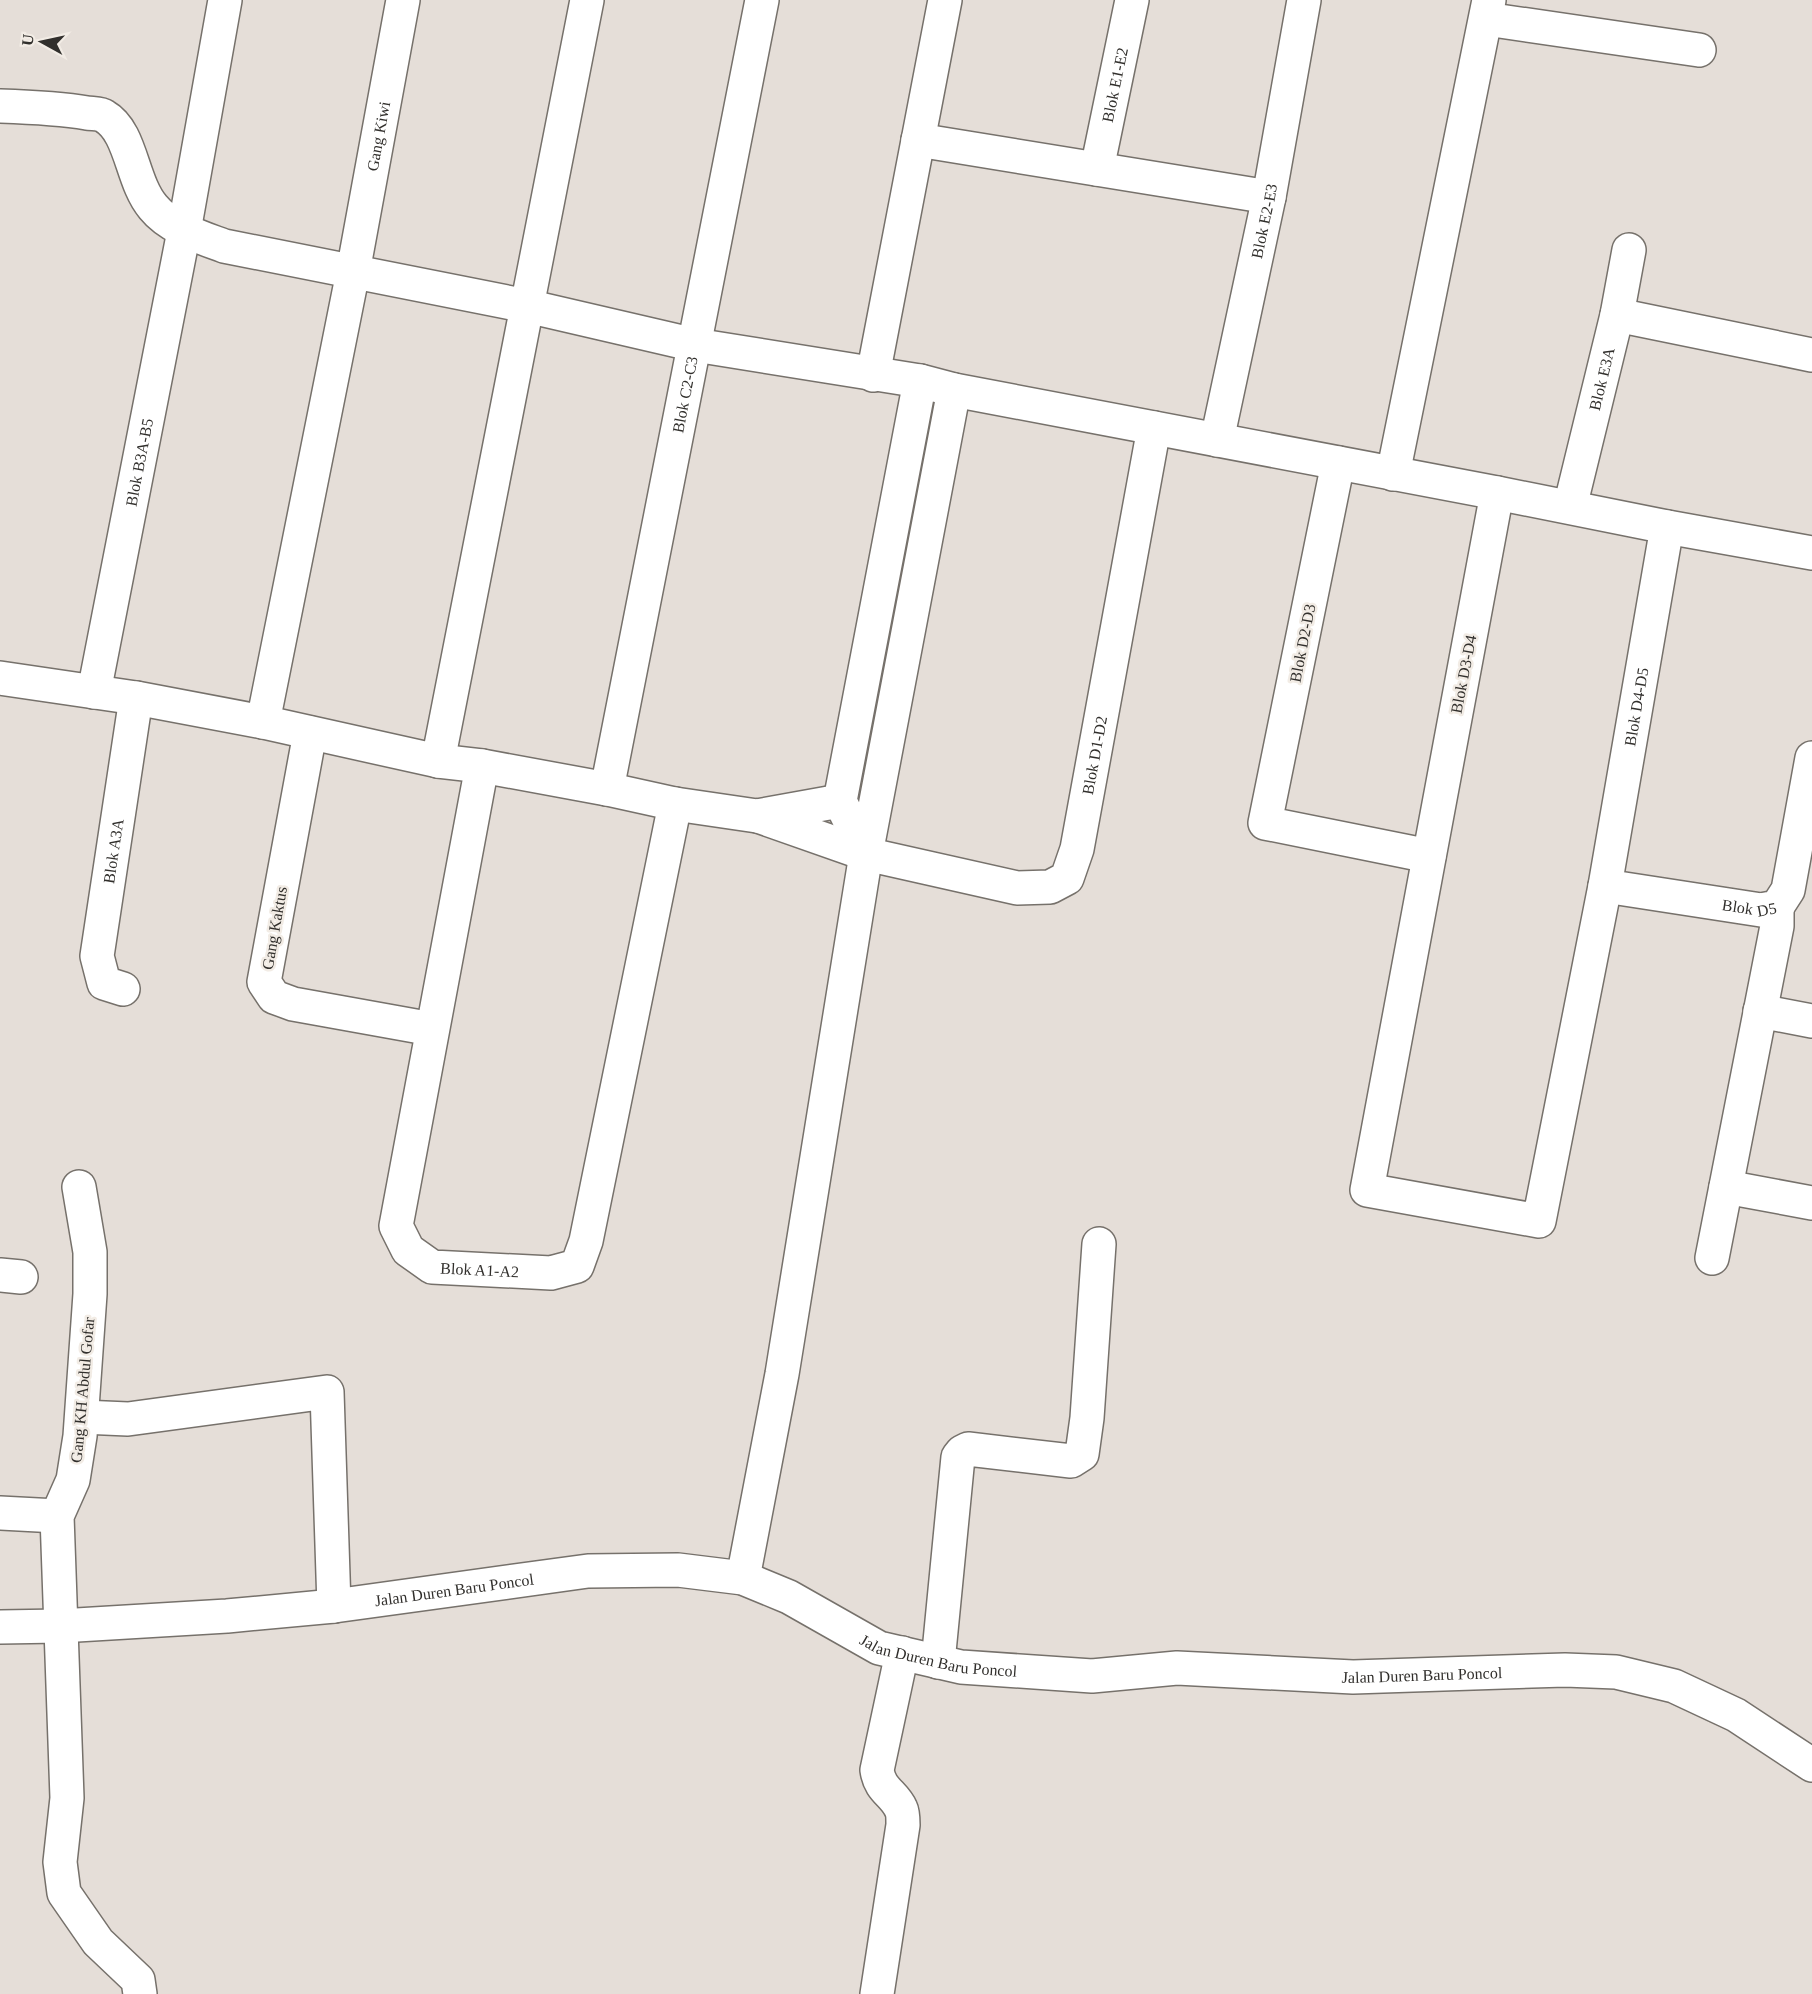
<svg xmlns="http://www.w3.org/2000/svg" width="1812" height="1994" viewBox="0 0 1812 1994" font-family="Georgia,serif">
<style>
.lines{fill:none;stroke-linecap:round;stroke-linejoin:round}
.minor-casing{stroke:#76716b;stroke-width:36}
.tertiary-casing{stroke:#76716b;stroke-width:36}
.minor{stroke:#fff;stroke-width:33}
.tertiary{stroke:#fff;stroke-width:33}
.labels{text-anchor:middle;stroke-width:5;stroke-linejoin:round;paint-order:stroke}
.street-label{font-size:16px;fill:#312f2c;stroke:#f2ece5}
</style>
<rect width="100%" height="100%" fill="#e5ded8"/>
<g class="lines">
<defs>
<g id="minor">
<polyline points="1486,19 1699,50"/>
<path d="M0,106C29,107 58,108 87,113C92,114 100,113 104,116C132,132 131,181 153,207C170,228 200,237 224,246L527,306L695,345L920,381L954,390L1497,493L1667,527L1812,553"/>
<polyline points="918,140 1269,197"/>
<path id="s1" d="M1097,169L1132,0"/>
<polyline points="1617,315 1812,355"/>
<polyline points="873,375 945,0"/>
<path id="s2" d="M1217,440L1269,197L1304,0"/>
<polyline points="1338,463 1265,823 1429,856"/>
<polyline points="1393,474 1489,0"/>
<path id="s3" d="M1497,493L1367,1190L1539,1221L1605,886L1667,527"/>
<path id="s4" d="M1570,507L1617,315L1629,250"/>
<polyline points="0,678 136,698 263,722 438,761 482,766 607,789 675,804 757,816 840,801"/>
<path id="s5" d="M94,692L184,231L225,0"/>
<path id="s6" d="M263,722L353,272L403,0"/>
<polyline points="310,733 264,982 274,997 293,1004 432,1029"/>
<polyline points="438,761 587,0"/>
<path id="s7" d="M482,766L396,1226L408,1250L432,1267L551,1273L577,1266L586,1241L675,804"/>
<path id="s8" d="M607,789L762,0"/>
<polyline points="758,816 866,854 954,390"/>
<path id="s9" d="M866,854L1017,888L1050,887L1067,878L1077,849L1154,428"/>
<path id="s10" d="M1605,886L1761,910L1777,907L1788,890L1812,758"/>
<path id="s11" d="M123,989L104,983L97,956L136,698"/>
<polyline points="1760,1011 1812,1021"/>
<polyline points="79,1187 90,1252 90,1294 80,1436 73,1480 57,1516 67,1798 60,1862 64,1893 98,1942 138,1980 140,1994"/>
<polyline points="1726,1187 1812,1203"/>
<polyline points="1712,1258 1777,926 1777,907"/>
<polyline points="0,1275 21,1277"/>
<polyline points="82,1417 128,1419 327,1392 334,1606"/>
<polyline points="0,1513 57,1516"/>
<polyline points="743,1578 782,1374 866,854 840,801 920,381"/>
<polyline points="938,1662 958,1457 962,1452 968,1449 1071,1461 1082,1454 1087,1418 1099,1244"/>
<path d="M877,1994L903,1825C903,1820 903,1813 901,1809C894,1793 880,1791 877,1770L902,1653"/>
</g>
<g id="tertiary">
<path id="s12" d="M0,1627L60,1626L227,1616L334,1606L588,1571L678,1570L743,1578L789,1597L879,1648L961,1667L1092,1676L1177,1668L1353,1677L1565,1670L1616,1672L1674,1686L1736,1715L1812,1765"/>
</g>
</defs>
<!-- minor casing -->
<use href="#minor" class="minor-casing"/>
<!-- tertiary casing -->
<use href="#tertiary" class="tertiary-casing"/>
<!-- minor -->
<use href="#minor" class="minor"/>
<!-- tertiary -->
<use href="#tertiary" class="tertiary"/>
</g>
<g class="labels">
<!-- street labels -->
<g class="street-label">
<text dy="6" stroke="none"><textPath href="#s1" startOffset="86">Blok E1-E2</textPath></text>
<text dy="6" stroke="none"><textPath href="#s6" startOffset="597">Gang Kiwi</textPath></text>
<text dy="6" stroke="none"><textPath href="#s2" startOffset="224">Blok E2-E3</textPath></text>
<text dy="6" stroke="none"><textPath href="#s4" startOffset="132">Blok E3A</textPath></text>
<text dy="6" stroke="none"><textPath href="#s8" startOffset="402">Blok C2-C3</textPath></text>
<text dy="6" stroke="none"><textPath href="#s5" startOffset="234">Blok B3A-B5</textPath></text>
<text transform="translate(1302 643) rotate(-79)" y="6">Blok D2-D3</text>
<text transform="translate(1463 674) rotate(-79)" y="6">Blok D3-D4</text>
<text dy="6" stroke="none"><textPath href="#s3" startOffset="1407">Blok D4-D5</textPath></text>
<text dy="6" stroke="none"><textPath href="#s9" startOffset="333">Blok D1-D2</textPath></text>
<text dy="6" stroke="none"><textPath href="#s11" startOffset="154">Blok A3A</textPath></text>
<text dy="6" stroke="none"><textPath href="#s10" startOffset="146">Blok D5</textPath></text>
<text transform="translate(274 928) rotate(-80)" y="6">Gang Kaktus</text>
<text dy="6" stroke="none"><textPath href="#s7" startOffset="572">Blok A1-A2</textPath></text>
<text transform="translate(82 1390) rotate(-85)" y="6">Gang KH Abdul Gofar</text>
<text dy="6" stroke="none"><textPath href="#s12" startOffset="456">Jalan Duren Baru Poncol</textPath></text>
<text dy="6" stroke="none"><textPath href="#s12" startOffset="960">Jalan Duren Baru Poncol</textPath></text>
<text dy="6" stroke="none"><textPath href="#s12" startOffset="1446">Jalan Duren Baru Poncol</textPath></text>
</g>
</g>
<!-- north arrow -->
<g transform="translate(42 42) rotate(278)" stroke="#f2ece5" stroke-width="4.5" paint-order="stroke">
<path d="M0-4.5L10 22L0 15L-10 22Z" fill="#312f2c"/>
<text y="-9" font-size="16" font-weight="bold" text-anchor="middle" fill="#312f2c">U</text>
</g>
</svg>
